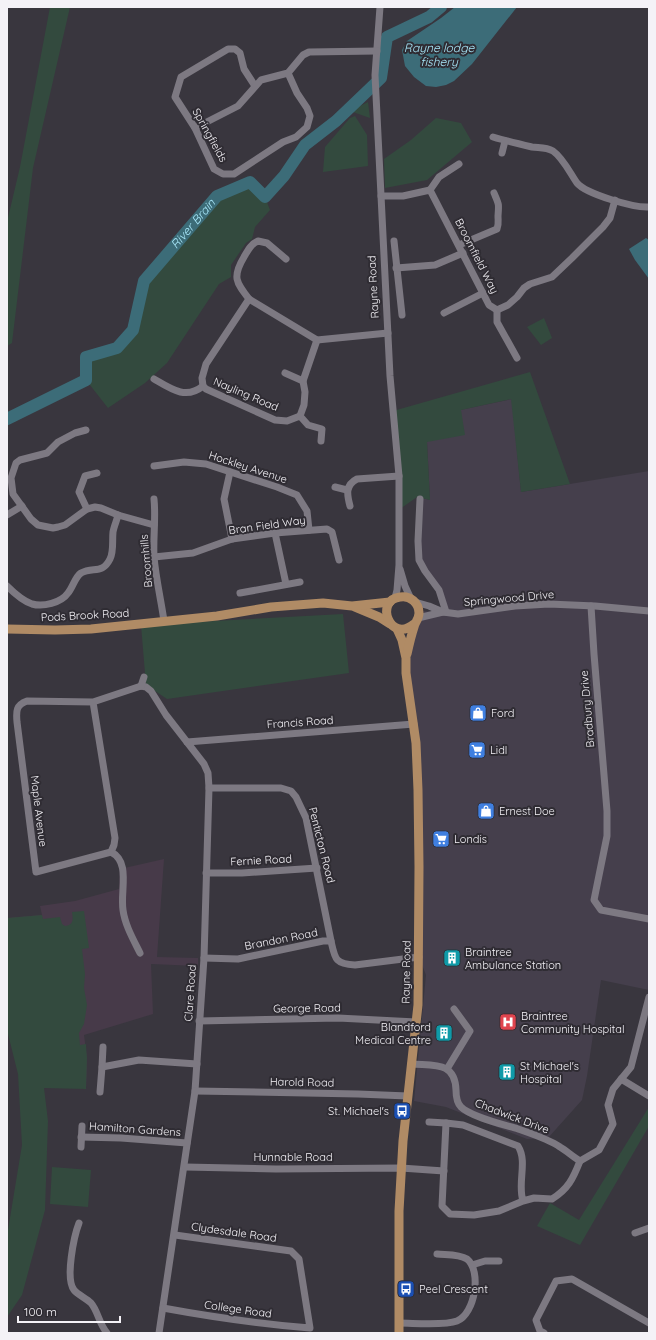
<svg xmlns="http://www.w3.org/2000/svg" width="656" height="1340" viewBox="0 0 656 1340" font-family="Quicksand,sans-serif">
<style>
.built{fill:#453f4c}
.education{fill:#473a49}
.green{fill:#334a3e}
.water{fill:#3c6c78}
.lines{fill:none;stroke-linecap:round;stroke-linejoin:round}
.river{stroke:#3c6c78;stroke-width:12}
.minor{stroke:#7d7982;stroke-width:7}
.major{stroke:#b08b65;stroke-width:9}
.labels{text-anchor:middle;stroke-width:4;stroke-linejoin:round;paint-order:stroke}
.street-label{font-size:11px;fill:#f4f2f7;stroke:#2f2c33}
.poi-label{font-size:11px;fill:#f4f2f7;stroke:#2f2c33;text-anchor:start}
.water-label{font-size:12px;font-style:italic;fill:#a8e7f9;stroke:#2f2c33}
</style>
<rect width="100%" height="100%" fill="#39363e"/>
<!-- built -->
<polygon class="built" points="512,399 521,492 649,471 649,990 601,980 587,1076 582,1100 548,1138 527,1139 446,1107 414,1101 426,975 419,957 418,790 406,673 419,611 446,612 439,590 419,560 419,514 417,497 430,500 427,442 460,410"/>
<!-- education -->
<polygon class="education" points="164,859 157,957 198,958 198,966 151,964 153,1014 84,1035 87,1058 86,1089 7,918 42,915 40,906 75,901 119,889 120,869"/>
<!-- green -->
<g class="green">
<polygon points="50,7 70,7 33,168 12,343 7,346 7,222 20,167"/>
<polygon points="368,102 370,118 350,111"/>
<polygon points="355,116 367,135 368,166 323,172 325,147 350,118"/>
<polygon points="436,118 461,123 472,142 427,180 385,188 384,159 411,140"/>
<polygon points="250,182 265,197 270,210 255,227 252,239 246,243 231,265 231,277 219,284 167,363 145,383 108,408 86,380 86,357 117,348 133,330 144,281 217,196"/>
<polygon points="544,318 552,338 541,345 527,327"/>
<polygon points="530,372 570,484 521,492 511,399 461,410 465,435 427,442 430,500 417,497 400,509 393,411"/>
<polygon points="343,614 349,673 167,699 146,685 141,625"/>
<path d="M84,911L89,948L82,949L85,974L84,988L87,1005L84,1024L79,1033L80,1045L86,1044V1046L87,1058L86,1089L44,1088L48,1121L45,1210L22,1295L7,1317V1236L22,1145L18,1074L7,1030V918L42,915L43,919L60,917L62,924L65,926C74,925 73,919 72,912Z"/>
<polygon points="649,1107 649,1126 580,1245 537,1226 550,1203 579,1220"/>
<polygon points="52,1167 91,1170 88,1207 50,1204"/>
</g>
<!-- water -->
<g class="water">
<polygon points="455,7 517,7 472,64 454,81 446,85 436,87 426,86 414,77 405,66 402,50 407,41 441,18"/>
<polygon points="646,238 649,240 649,279 635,260 629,249"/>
</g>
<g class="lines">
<!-- river -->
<path class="river" id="s1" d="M7,419L86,380V357L117,348L133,330L144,281L217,196L250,182L265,197L284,176L305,145L336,121L381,78L387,37L429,17L441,7"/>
<!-- minor -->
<g class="minor">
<polyline points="380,7 375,75 390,376 399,476 399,565 397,590 395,598"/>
<polyline points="255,86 244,69 240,53 235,49 228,49 181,77 175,97 195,128 214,169 223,174 234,174 283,142 296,137 307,127 310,116 307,108 297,93 288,73"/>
<polyline points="195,128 238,106 261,80 288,73 303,55 309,52 377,51"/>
<path d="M493,137C506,141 519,144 532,147C539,148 546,147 553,151C563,158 570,173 577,183C586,194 634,208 649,207"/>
<polyline points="502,153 505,141"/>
<polyline points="430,190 439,177 459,164"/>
<polyline points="381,196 403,196 430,190 489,305 497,310 508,305 517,297 524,288 530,284 552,277 572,258 603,227 610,218 615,200"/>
<polyline points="394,241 402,315"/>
<path d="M459,245L497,229C499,224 498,221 498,216C499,203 499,205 494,193"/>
<polyline points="396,268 435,265 463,253"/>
<path d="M249,299C236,282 232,277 244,257C248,250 251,244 258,241L267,243L286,259"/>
<polyline points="497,310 497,322 517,358"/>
<polyline points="444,313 483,293"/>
<polyline points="285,373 303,381"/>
<path d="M154,379C171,389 186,400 203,386"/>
<polyline points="300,416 304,405 305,392 303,381 317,340"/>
<polyline points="86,430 75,433 58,442 47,453 20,460 16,463 11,478 13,494 31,519 38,525 53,528 58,527 65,525 87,509 95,507 101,508 118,515 154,525"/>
<polyline points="321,441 322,429 308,425 300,416 287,421 275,420 206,389 203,386 202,378 206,364 249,299 317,340 388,333"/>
<polyline points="154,466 184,462 206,464 277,487 297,495 307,511 309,530"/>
<polyline points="230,472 224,499 232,539"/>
<polyline points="335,487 347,490"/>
<path d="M154,499C156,518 153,538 154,557C156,579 161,600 164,621"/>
<polyline points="420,499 418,541 419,560 425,571 439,590 446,612"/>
<path d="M350,506C347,495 345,485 357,479L399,476"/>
<polyline points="87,509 79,492 85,476 97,473"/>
<polyline points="7,515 22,506"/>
<polyline points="275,533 286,584"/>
<polyline points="154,557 193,553 232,539 275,533 327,529 332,532 339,560"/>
<polyline points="400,569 405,586 411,599"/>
<path d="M7,586C13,592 23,601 32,604C43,607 61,603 68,593C73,587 75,577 81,573C93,566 102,575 110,559C114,551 112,541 113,532C114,526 117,520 118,515"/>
<polyline points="240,593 300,582"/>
<polyline points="415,602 429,606 443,612 458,614 515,606 549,604 595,606 649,611"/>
<polyline points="591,606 594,654 607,811 607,836 594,900 601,910 649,919"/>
<polyline points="418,618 443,612"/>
<polyline points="141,686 146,687 151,691 166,715 204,764 208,773 209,788 204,958 195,1091 159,1333"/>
<polyline points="141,686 144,677"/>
<path d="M93,702L115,838L114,845L111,852L36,872L17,722C16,711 16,705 27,701L93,702L141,686"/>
<polyline points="187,742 414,724"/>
<polyline points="209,788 281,788 291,791 296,797 306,818 331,941"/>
<path d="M111,852C131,862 120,891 123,910C125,925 133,939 140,953"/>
<polyline points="206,873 242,873 317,868"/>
<path d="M204,958L238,959L323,941H331C335,959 335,964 355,965L419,957"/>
<polyline points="199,1021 338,1018 416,1022"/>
<polyline points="103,1047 102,1067 139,1060 197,1064"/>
<path d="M411,1064C434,1066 455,1061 456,1090C456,1096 457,1103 461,1107C471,1117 505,1125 518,1129C532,1134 548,1139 560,1147C567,1151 573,1157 580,1161C573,1179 568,1189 552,1199L534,1198L523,1201L499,1211L474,1215L450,1214L442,1206L446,1123L463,1125L518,1146C528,1162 517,1183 523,1201"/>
<polyline points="447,1069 470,1031 454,1009"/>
<polyline points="621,1079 649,1096"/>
<polyline points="195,1091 358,1094 408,1096"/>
<polyline points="100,1092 102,1067"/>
<polyline points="429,1122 446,1123"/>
<polyline points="81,1137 121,1138 187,1143"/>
<polyline points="81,1147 82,1126"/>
<polyline points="580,1161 599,1150 613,1124 608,1105 613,1089 631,1067 649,997"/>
<polyline points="185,1167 276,1169 401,1168 444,1171"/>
<path d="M79,1223C74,1236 65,1279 74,1290C78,1295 86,1298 91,1303C98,1311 99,1324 107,1333"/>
<polyline points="635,1233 649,1228"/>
<polyline points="472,1265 485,1261 499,1261"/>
<path d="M163,1308C212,1317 261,1324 310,1328L299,1259L291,1251L175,1235"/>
<path d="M399,1323C414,1323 444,1326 457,1321C475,1314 482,1271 467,1259C459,1254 446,1255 437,1254"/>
<polyline points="544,1333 540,1331 536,1320 556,1281 572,1279 649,1323"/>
</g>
<!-- major -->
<g class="major">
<polyline points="355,607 379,617 390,624"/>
<polyline points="7,629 55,630 91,629 217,616 271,607 323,603 352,606 390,602"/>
<polyline points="397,629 402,640 406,658 406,673 416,743 418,790 419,867 418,1005 403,1141 399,1211 399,1333"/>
<path d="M407,654C409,645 411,636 414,627C415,622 419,619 419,613C419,603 410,595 400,597C374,600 390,644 414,624"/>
</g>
</g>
<!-- icons -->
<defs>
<symbol id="shop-square" viewBox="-11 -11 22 22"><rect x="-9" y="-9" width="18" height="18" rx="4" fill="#3f7fe0" stroke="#2f2c33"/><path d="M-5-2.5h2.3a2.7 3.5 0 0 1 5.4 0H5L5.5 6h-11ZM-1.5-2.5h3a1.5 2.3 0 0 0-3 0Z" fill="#fff"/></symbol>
<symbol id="supermarket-square" viewBox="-11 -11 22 22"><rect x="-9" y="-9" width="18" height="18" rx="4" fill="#3f7fe0" stroke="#2f2c33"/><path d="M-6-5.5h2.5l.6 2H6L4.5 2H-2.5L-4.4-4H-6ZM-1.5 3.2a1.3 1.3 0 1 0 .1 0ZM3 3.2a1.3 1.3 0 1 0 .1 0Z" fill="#fff"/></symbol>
<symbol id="building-square" viewBox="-11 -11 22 22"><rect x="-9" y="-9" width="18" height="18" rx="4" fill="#0f9aa8" stroke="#2f2c33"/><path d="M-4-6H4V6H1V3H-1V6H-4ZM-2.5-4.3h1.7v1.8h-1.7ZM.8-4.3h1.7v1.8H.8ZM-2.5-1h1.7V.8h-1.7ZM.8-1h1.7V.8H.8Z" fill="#fff"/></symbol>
<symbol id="hospital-square" viewBox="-11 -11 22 22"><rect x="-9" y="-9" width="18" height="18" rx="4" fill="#e0444e" stroke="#2f2c33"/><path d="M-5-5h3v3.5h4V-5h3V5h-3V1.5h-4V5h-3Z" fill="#fff"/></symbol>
<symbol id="bus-square" viewBox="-11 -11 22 22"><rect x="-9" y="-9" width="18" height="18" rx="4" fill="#1a4fb4" stroke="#2f2c33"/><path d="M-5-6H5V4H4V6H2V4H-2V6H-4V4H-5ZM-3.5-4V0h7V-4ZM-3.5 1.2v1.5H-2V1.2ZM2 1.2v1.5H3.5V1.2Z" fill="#fff"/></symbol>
</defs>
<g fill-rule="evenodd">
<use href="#shop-square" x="468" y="703" width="20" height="20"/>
<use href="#supermarket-square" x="467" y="740" width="20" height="20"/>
<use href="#shop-square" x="476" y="801" width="20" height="20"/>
<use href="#supermarket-square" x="431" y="829" width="20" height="20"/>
<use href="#building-square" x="442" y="948" width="20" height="20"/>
<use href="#hospital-square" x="498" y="1012" width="20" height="20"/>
<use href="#building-square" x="434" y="1023" width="20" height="20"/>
<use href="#building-square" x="497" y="1062" width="20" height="20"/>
<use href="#bus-square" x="392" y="1101" width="20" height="20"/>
<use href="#bus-square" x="396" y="1279" width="20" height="20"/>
</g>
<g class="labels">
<!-- street labels -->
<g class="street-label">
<text transform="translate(210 135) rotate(61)" y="4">Springfields</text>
<text transform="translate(477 256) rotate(63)" y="4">Broomfield Way</text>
<text transform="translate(373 287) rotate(-93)" y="4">Rayne Road</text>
<text transform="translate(246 394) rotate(23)" y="4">Nayling Road</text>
<text transform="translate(248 467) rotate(18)" y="4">Hockley Avenue</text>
<text transform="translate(267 525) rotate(-8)" y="4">Bran Field Way</text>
<text transform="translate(146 561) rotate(-95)" y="4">Broomhills</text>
<text transform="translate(509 598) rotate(-5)" y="4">Springwood Drive</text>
<text transform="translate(85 615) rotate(-3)" y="4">Pods Brook Road</text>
<text transform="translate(587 709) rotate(-95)" y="4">Bradbury Drive</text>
<text transform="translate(300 722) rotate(-4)" y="4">Francis Road</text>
<text transform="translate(39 811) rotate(83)" y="4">Maple Avenue</text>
<text transform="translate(322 845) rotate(76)" y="4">Penticton Road</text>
<text transform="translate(261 860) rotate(-3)" y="4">Fernie Road</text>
<text transform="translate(281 939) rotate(-11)" y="4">Brandon Road</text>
<text transform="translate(406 972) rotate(-89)" y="4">Rayne Road</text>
<text transform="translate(190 993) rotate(-86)" y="4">Clare Road</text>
<text transform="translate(307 1008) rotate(-1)" y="4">George Road</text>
<text transform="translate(302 1082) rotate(1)" y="4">Harold Road</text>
<text transform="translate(512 1116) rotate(21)" y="4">Chadwick Drive</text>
<text transform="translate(135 1129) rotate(4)" y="4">Hamilton Gardens</text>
<text x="293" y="1161">Hunnable Road</text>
<text transform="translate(234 1232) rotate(8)" y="4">Clydesdale Road</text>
<text transform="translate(238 1309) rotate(8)" y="4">College Road</text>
</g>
<!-- poi labels -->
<g class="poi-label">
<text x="491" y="717">Ford</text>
<text x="490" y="754">Lidl</text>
<text x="499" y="815">Ernest Doe</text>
<text x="454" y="843">Londis</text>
<text x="465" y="956">Braintree<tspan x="465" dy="13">Ambulance Station</tspan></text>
<text x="521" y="1020">Braintree<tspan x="521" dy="13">Community Hospital</tspan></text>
<text x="431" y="1031" text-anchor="end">Blandford<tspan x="431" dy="13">Medical Centre</tspan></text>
<text x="520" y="1070">St Michael's<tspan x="520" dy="13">Hospital</tspan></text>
<text x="389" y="1115" text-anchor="end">St. Michael's</text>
<text x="419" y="1293">Peel Crescent</text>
</g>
<!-- water labels -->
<g class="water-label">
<text x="439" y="52">Rayne lodge<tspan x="439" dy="14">fishery</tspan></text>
<text dy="4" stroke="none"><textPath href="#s1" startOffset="293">River Brain</textPath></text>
</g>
</g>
<!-- border -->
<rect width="656" height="1340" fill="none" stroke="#f4f2f7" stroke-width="16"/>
<!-- scale -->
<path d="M18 1316v6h102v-6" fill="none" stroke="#f4f2f7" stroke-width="2"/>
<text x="24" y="1316" font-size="12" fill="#f4f2f7" stroke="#2f2c33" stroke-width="3" paint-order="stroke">100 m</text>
</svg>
